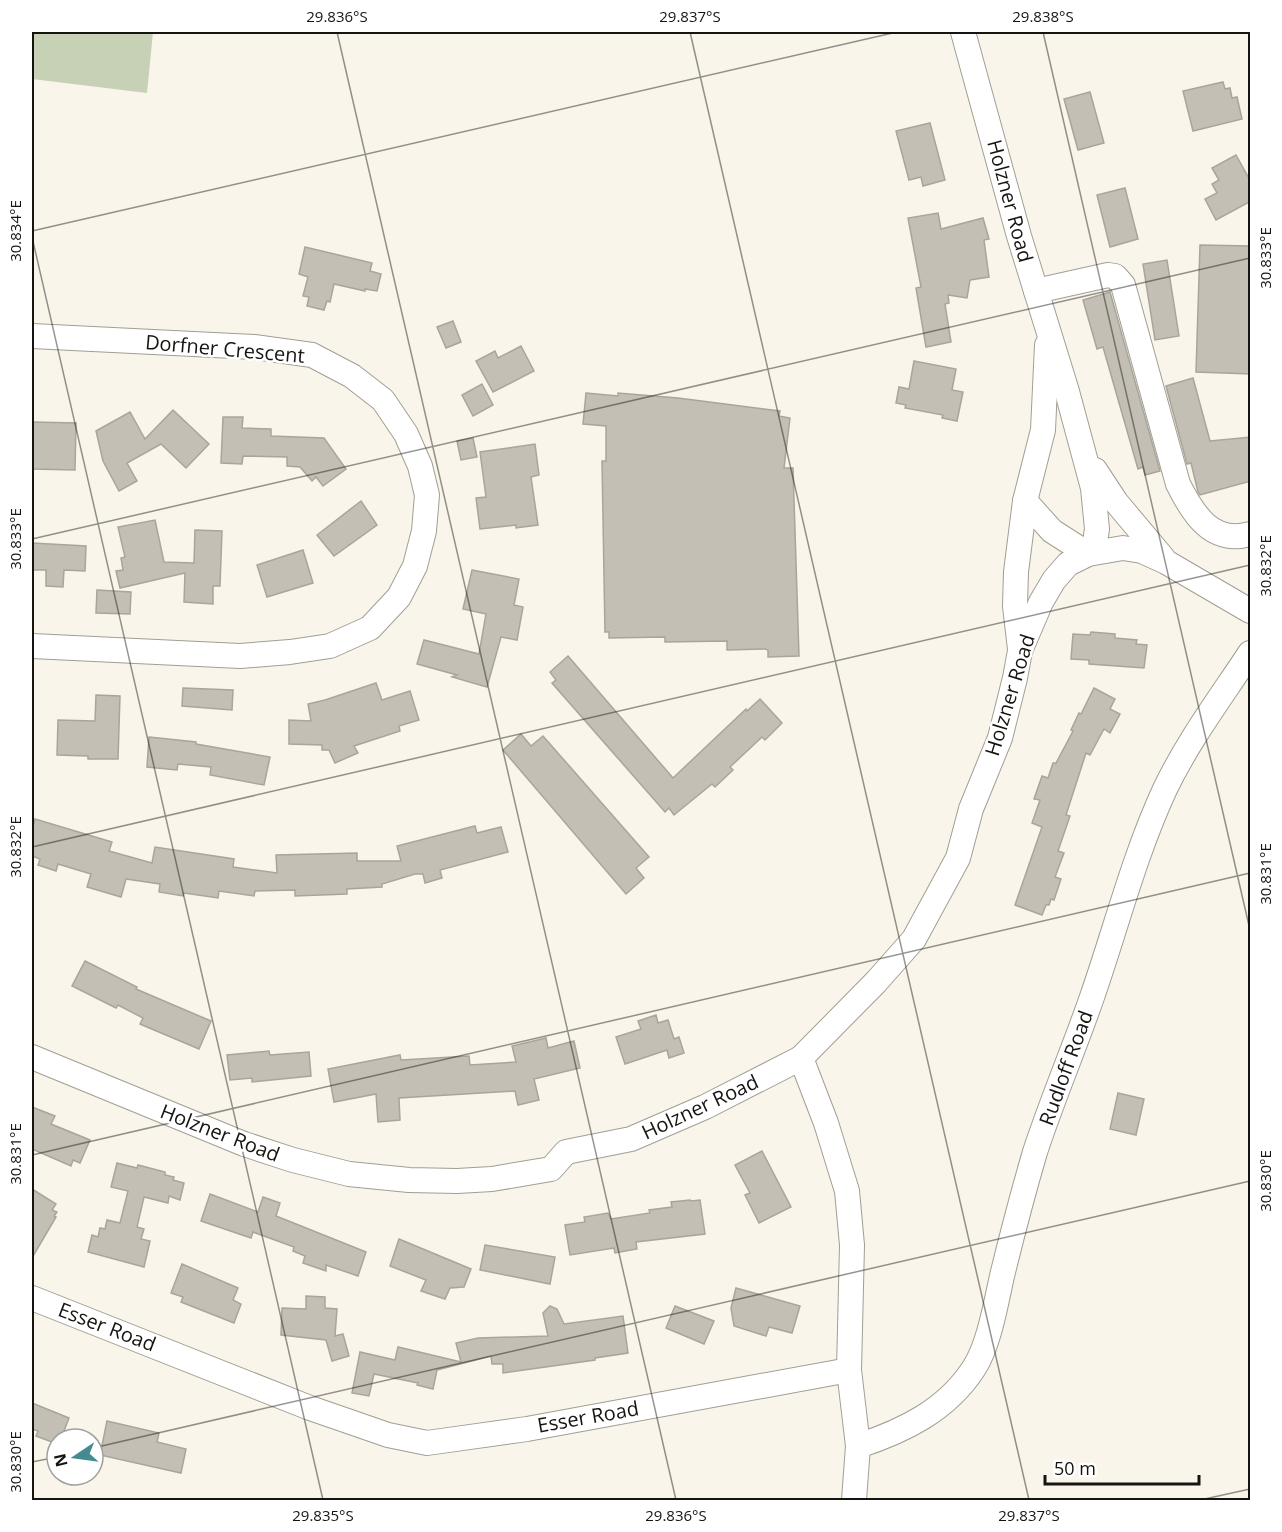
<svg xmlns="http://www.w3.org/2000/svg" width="1282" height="1532" viewBox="0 0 1282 1532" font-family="'Open Sans',sans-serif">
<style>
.green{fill:#c6d1b5}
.building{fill:#c3bfb4;stroke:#a9a59a;stroke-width:1.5}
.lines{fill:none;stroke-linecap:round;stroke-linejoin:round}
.street-casing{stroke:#a29e94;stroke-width:26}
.street{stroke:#fff;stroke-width:24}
.ticks{fill:none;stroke:#151410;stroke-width:1.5;stroke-opacity:0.45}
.labels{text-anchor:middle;stroke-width:5;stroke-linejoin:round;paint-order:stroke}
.street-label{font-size:20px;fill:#151410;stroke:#fff}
.neatline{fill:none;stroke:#151410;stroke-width:2}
.ticks-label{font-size:15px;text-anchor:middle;fill:#151410}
</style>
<rect width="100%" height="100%" fill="#f9f5ea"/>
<!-- green -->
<polygon class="green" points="32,32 153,32 147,93 32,79"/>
<!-- building -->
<g class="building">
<polygon points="1223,82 1225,89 1230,88 1232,98 1237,97 1242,119 1193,131 1183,91"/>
<polygon points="1090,92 1104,143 1078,150 1064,99"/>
<polygon points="930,123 945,180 923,186 921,177 909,180 896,131"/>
<polygon points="1236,155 1251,182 1251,201 1216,220 1205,199 1217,193 1212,184 1219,180 1212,168"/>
<polygon points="1125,188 1138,239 1110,247 1097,195"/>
<polygon points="938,213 941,229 983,218 989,239 984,240 989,277 970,280 967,298 948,295 949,303 945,304 951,342 926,347 916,288 921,287 908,218"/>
<polygon points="1200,245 1251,246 1251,374 1196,372"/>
<polygon points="305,247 372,263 370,271 381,274 377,291 365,289 365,291 334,284 330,302 327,301 324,310 307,306 309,297 303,296 308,277 299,274"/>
<polygon points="1167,260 1179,336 1155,340 1143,264"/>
<polygon points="1110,292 1160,471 1145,475 1143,467 1138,469 1103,347 1097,349 1083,300"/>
<polygon points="453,321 461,342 446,348 437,327"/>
<polygon points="521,346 534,371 493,392 476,361 495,351 498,358"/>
<polygon points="914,361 956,369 952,390 963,392 957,421 942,418 943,415 905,408 906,405 896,403 899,387 909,389"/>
<polygon points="1193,378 1210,441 1251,437 1251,481 1200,495 1198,492 1191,463 1187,464 1166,386"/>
<polygon points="482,384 493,405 473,416 462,395"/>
<polygon points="586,393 618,396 618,393 678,398 780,411 779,416 790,418 784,468 793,468 799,656 768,657 768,650 765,649 727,650 727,641 665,642 665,637 609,638 609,632 605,632 604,577 602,461 606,461 606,426 583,424"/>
<polygon points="173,410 209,444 186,468 161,444 127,463 137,481 119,491 103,461 96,431 130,412 145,439"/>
<polygon points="223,417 243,417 242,428 271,429 271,436 324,438 346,469 323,486 316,477 312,481 300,467 287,466 287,457 243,456 242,464 221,463"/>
<polygon points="33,422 76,423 75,470 32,469 32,429 33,429"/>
<polygon points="473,438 477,457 461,460 457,441"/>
<polygon points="535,444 539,475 531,477 538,525 516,528 516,525 480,529 476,498 486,497 480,452"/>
<polygon points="361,501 377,525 334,556 317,535"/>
<polygon points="155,520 164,562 194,563 195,530 222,531 220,586 213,586 213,604 184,602 185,573 120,588 116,571 123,570 121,558 125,557 118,527"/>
<polygon points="32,543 86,546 85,571 64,570 63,587 46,586 46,570 32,570"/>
<polygon points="303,550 313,583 267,597 257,565"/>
<polygon points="472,570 519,579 514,605 523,607 517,640 501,637 487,687 452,677 457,675 417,664 424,640 479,654 486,614 463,609"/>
<polygon points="97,590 131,592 130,614 96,613"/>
<polygon points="1091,632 1115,634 1115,638 1137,640 1136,644 1147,645 1144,668 1089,664 1089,660 1071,659 1073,634 1090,635"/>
<polygon points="568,656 673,778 746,709 747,711 760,699 782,723 765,740 762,737 730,767 733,770 715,787 712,784 674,815 669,808 665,812 552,683 556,680 550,672"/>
<polygon points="376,683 382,700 410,691 419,720 399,726 400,731 354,746 358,753 335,763 329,750 322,750 322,745 289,744 289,720 311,721 308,704 325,700"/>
<polygon points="183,688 233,690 232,710 182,706"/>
<polygon points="1094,688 1115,699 1110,709 1120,714 1110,733 1104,729 1090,755 1086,753 1066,815 1070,816 1058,851 1064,853 1055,877 1061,879 1054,900 1051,899 1049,905 1046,905 1042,915 1015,905 1042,827 1032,823 1040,800 1034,799 1042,776 1048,778 1053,763 1056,763 1073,731 1071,730 1079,713 1081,714"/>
<polygon points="96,695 120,696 118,759 88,759 88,756 57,755 58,720 95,721"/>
<polygon points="521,734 531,746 543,736 649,857 636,868 644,878 626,894 503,750"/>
<polygon points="149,737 196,742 196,744 270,757 264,785 210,775 211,767 178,764 177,770 147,767"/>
<polygon points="35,819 112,842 109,851 152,863 155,847 234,859 233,867 277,873 276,855 357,853 357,861 401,861 397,846 475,826 477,833 501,827 508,852 440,870 442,878 425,883 423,874 415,874 382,884 382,887 347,889 347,894 295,896 295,890 255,891 254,896 219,891 218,898 184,893 183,896 159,892 160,884 126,879 121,897 87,887 91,874 58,864 56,871 38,865 40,859 32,856 32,831"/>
<polygon points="85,961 137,987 136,989 211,1021 199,1049 140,1024 143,1018 118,1005 116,1008 72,986"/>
<polygon points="656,1015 658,1023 668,1020 674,1039 679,1037 684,1053 669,1058 667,1050 625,1064 616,1037 641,1029 638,1021"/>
<polygon points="546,1038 548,1048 574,1041 580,1068 534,1079 539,1100 518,1105 515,1091 399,1098 400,1120 378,1122 376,1094 334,1102 328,1069 400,1055 401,1060 469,1056 470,1065 516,1062 512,1046"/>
<polygon points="269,1051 270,1055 309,1052 311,1076 252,1082 252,1078 230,1080 227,1055"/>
<polygon points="1118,1093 1144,1099 1136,1135 1110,1129"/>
<polygon points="32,1107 55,1116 51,1124 90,1140 80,1163 73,1160 71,1166 32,1149"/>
<polygon points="762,1151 791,1207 759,1223 745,1195 750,1193 735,1165"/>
<polygon points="117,1163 137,1168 138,1165 165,1172 165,1175 174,1177 173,1180 184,1183 180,1200 169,1196 168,1203 144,1197 137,1227 144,1229 141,1239 150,1241 144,1267 88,1252 92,1235 98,1237 100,1228 105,1229 107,1220 120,1223 128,1191 111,1187"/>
<polygon points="32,1189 56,1204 52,1210 57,1212 54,1216 56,1217 32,1258"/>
<polygon points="210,1194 258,1212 263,1197 280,1203 276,1216 366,1252 358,1276 326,1265 326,1271 303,1263 305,1256 293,1251 294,1247 253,1232 251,1238 201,1221"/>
<polygon points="690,1200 691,1201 700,1200 705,1234 636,1242 637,1249 615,1253 614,1248 570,1255 565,1225 585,1222 584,1217 608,1213 611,1219 650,1213 649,1210 672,1207 671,1202"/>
<polygon points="399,1239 471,1269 464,1287 450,1288 445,1299 421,1291 426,1280 390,1266"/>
<polygon points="485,1245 555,1257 550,1284 480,1270"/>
<polygon points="182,1264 238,1288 233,1300 241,1304 234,1323 181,1302 183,1297 171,1293"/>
<polygon points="736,1288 800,1306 792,1333 769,1327 766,1336 734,1326 731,1308"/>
<polygon points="306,1296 325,1297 325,1308 337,1309 335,1336 343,1334 349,1356 332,1361 326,1340 281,1335 282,1308 306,1309"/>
<polygon points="550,1306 557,1309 564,1324 623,1316 628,1353 595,1358 595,1360 503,1373 503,1364 492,1364 491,1356 437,1370 433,1389 417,1385 418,1383 374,1374 369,1396 352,1393 360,1352 395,1360 398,1347 461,1362 456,1343 478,1338 548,1336 543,1313"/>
<polygon points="675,1306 714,1321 704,1344 666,1328"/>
<polygon points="32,1403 69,1418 61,1439 57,1439 57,1444 36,1436 38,1431 32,1429"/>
<polygon points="107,1421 159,1433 157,1442 186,1449 181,1473 100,1455"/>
</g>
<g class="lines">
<defs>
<g id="street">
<polyline points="963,32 1019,236 1066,388 1093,488 1097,529 1095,542 1088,554"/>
<path d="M1036,291L1108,275L1115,276L1123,285L1178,484C1193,514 1212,545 1250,534"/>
<polyline points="32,336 254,347 312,355 352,376 383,400 406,434 420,466 427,495 424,531 415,566 399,597 370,628 330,646 290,652 240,656 32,646"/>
<polyline points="1095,470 1116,502 1163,558"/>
<polyline points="1025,501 1052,531 1088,554"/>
<polyline points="1020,649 1015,606 1016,572 1025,501 1043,430 1047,345"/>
<polyline points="32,1057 244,1144 293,1160 349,1174 409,1180 457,1181 492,1179 551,1169 566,1152 631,1139 705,1107 801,1058 876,982 914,939 958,858 971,809 1000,738 1015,678 1020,651 1041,602 1054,580 1068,564 1088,554 1123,548 1142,551 1166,562 1250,611"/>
<polyline points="801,1058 826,1123 847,1191 852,1245 849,1370 858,1446 854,1500"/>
<polyline points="32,1298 310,1408 388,1435 427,1443 527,1429 849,1370"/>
<path d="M858,1446C904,1431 947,1410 974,1368C989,1345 996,1303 1002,1276C1012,1235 1023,1193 1035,1152C1052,1100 1074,1049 1092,997C1116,928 1134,856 1165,789C1188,741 1221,697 1250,653"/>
</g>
</defs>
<!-- street casing -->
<use href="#street" class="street-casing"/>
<!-- street -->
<use href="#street" class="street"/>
</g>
<!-- ticks -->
<path class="ticks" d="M337,32L676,1500M690,32L1029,1500M1043,32L1250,930M32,231L897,32M32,237L323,1500M32,539L1250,258M32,847L1250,565M32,1155L1250,873M93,1448L1250,1181M32,1462L57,1457M1200,1500L1250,1489"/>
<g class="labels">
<!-- street labels -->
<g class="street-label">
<text transform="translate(1010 201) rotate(75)" y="7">Holzner Road</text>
<text transform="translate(225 349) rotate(5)" y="7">Dorfner Crescent</text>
<text transform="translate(1010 695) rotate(-73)" y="7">Holzner Road</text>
<text transform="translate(1066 1068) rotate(-70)" y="7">Rudloff Road</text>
<text transform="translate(700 1107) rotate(-25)" y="7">Holzner Road</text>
<text transform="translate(220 1133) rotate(21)" y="7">Holzner Road</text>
<text transform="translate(107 1327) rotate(21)" y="7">Esser Road</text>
<text transform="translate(588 1417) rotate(-10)" y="7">Esser Road</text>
</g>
</g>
<!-- border -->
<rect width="1282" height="1532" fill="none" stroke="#ffffff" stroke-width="66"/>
<!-- north arrow -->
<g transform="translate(75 1457) rotate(257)"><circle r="28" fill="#ffffff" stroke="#a1a19f" stroke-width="1.5"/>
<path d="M0-4.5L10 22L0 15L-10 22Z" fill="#438a91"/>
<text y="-9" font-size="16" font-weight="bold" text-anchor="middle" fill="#151410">N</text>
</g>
<!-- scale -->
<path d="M1045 1475v9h154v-9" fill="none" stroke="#151410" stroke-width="3"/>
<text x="1054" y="1475" font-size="18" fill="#151410" stroke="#ffffff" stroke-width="4.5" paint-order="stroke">50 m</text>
<rect x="33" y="33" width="1216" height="1466" class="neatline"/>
<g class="ticks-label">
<text x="337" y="22">29.836°S</text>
<text x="690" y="22">29.837°S</text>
<text x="1043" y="22">29.838°S</text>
<text transform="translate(16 231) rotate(-90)" y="5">30.834°E</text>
<text transform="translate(1266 258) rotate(-90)" y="5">30.833°E</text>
<text transform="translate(16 539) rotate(-90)" y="5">30.833°E</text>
<text transform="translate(1266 566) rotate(-90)" y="5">30.832°E</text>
<text transform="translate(16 847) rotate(-90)" y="5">30.832°E</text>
<text transform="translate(1266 874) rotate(-90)" y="5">30.831°E</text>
<text transform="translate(16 1154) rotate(-90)" y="5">30.831°E</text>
<text transform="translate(1266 1181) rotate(-90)" y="5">30.830°E</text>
<text transform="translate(16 1462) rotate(-90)" y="5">30.830°E</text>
<text x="323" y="1521">29.835°S</text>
<text x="676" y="1521">29.836°S</text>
<text x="1029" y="1521">29.837°S</text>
</g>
</svg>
